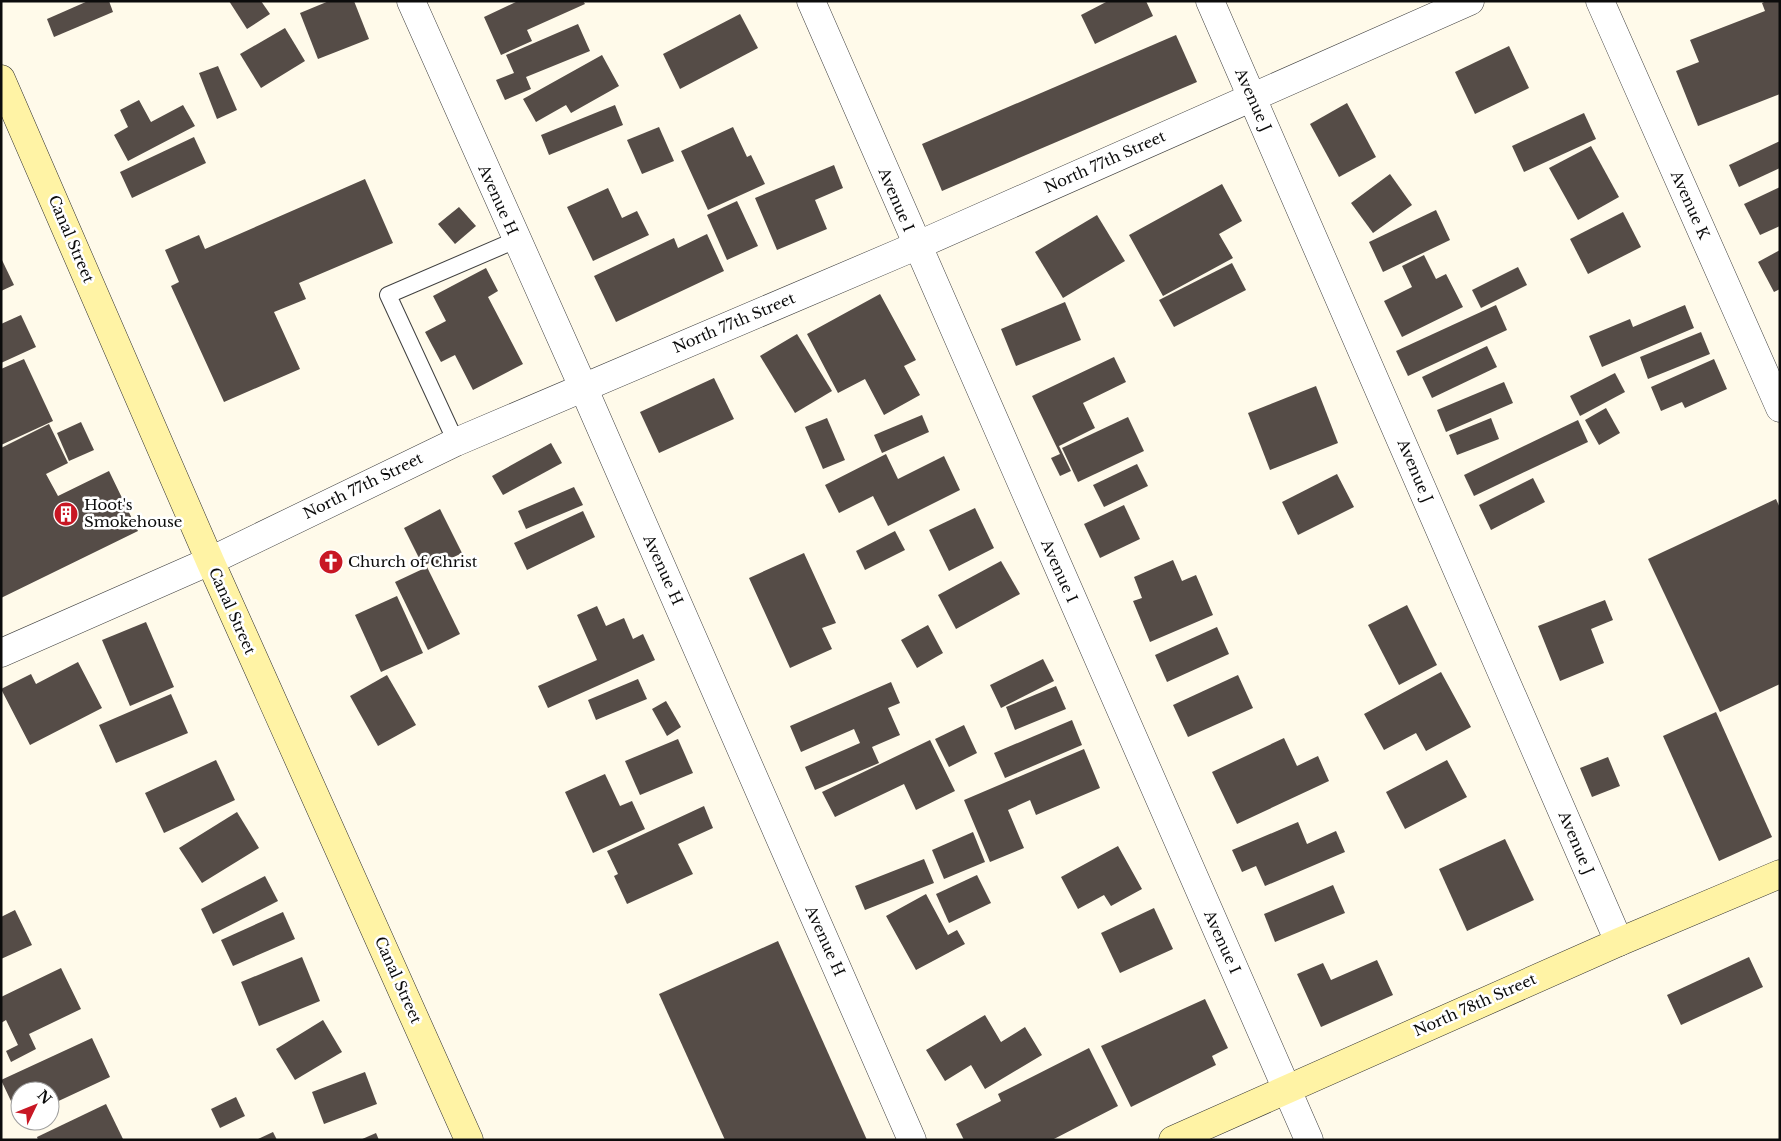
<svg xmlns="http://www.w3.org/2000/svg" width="1781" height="1141" viewBox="0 0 1781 1141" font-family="'Libre Baskerville',serif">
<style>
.building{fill:#554c47}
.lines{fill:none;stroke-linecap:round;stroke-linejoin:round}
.lane-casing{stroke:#3f3f3f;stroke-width:18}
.street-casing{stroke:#3f3f3f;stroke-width:29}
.secondary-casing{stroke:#2e2e2e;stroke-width:29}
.lane{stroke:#fff;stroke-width:16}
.street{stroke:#fff;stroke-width:28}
.secondary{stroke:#fff3a5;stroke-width:28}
.labels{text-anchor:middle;stroke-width:5;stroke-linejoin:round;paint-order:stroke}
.street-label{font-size:15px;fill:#0c0c0c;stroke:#fff}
.poi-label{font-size:15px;fill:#0c0c0c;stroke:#fff;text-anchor:start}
</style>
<rect width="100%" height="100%" fill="#fffaea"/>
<!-- building -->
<g class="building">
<polygon points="88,1 109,1 113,12 54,37 47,19"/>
<polygon points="229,1 261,1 270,14 247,29"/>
<polygon points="329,1 354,1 369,39 318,59 300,13"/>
<polygon points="518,1 583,1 585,4 527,30 532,41 501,55 484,17"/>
<polygon points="1108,1 1146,1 1153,16 1095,44 1081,15"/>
<polygon points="1766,1 1780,1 1780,94 1698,126 1676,71 1699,62 1690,40 1765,11 1762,3"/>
<polygon points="740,14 758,48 680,89 663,54"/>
<polygon points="578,24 590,51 526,77 531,89 505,100 496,80 514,73 506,55"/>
<polygon points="285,28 305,61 261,88 240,54"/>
<polygon points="1176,35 1197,82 942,191 922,144"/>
<polygon points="1509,46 1529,88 1475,114 1455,72"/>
<polygon points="602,55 619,86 571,113 566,105 536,122 523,99"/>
<polygon points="218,66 237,110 217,119 199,73"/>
<polygon points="139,100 151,122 183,105 195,126 128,161 114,135 128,127 120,110"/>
<polygon points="1347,103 1376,157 1339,177 1310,124"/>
<polygon points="615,105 623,125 549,155 541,135"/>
<polygon points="1584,113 1596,139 1524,172 1512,146"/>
<polygon points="659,127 674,161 642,174 627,140"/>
<polygon points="733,127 747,157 751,155 765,184 708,210 681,151"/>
<polygon points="194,137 206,163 132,198 120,172"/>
<polygon points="1780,141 1780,168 1739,187 1729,165"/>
<polygon points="1591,146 1619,197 1578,220 1549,168"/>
<polygon points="834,165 843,188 815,200 827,229 777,250 755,198"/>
<polygon points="1390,174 1412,205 1373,233 1351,203"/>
<polygon points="365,179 393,243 299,283 306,299 274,312 300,369 224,402 171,286 179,282 165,250 199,235 205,249"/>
<polygon points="1222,184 1242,221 1219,234 1233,258 1163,296 1129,235"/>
<polygon points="1780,187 1780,226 1760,235 1744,204"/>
<polygon points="608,188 622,218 637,211 649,235 593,261 567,207"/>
<polygon points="737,201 758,246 727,260 707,215"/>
<polygon points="459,207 476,226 455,244 438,224"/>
<polygon points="1436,210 1450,240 1383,272 1369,242"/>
<polygon points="1623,212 1641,247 1588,274 1570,239"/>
<polygon points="1097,215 1125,261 1063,298 1035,252"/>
<polygon points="707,234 724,271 616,322 594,276 674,238 678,248"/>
<polygon points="1780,250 1780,289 1774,292 1758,262"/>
<polygon points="1424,255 1436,279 1446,274 1463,307 1402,337 1384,301 1412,287 1402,266"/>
<polygon points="1,258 14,285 1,291"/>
<polygon points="1232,263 1246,290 1174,327 1159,300"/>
<polygon points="1518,267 1527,285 1481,308 1472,290"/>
<polygon points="486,268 498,291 488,297 523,364 473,390 455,355 441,362 425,332 446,321 433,296"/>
<polygon points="880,294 916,360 904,366 920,395 884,415 865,379 838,393 807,334"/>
<polygon points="1065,302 1081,340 1016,366 1001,329"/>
<polygon points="1496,305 1507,330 1408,376 1396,351"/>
<polygon points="1685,305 1694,328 1602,367 1589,336 1630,319 1633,327"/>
<polygon points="21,315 36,347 1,363 1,324"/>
<polygon points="1701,332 1710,354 1648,379 1640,357"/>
<polygon points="797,334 832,391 795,413 760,356"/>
<polygon points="1487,346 1497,367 1432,398 1422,377"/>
<polygon points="1114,357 1126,382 1083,403 1095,428 1059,446 1071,471 1060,476 1051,458 1060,454 1032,396"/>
<polygon points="24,359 53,421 1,445 1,369"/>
<polygon points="1714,359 1727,389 1685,408 1682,402 1661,411 1651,387"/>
<polygon points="1615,373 1625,392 1580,416 1570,396"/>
<polygon points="714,378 734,419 659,453 640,412"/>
<polygon points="1504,382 1513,403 1446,432 1437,410"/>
<polygon points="1316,386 1338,443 1270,470 1248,413"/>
<polygon points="1606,408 1620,433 1599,445 1585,420"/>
<polygon points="922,415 929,432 882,453 874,435"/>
<polygon points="1128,417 1144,451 1078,482 1062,448"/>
<polygon points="827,418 845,460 823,469 805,427"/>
<polygon points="1491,418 1499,439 1457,455 1449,435"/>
<polygon points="1578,420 1588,442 1474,496 1464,475"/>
<polygon points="81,422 94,450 69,461 57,433"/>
<polygon points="49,424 68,463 46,474 58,496 109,471 138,531 1,598 1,448"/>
<polygon points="551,443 562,463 503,495 492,476"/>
<polygon points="886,454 898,479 944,456 960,490 888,526 873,496 839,513 825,485"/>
<polygon points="1137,464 1148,486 1104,507 1093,485"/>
<polygon points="1337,474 1354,507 1298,535 1282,502"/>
<polygon points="1533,478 1545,502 1491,530 1479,505"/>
<polygon points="574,487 583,505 526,529 518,511"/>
<polygon points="1776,499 1780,508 1780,684 1720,712 1648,559"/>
<polygon points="1124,505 1140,539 1100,558 1084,524"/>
<polygon points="975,508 994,548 949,571 929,530"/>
<polygon points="440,509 462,553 432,568 429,563 423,566 404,528"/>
<polygon points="583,511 595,537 527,570 514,543"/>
<polygon points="895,531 905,550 865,570 856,551"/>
<polygon points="804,553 836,623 822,628 832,649 790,668 749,578"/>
<polygon points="1173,560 1182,581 1196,575 1213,615 1150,642 1133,601 1142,598 1134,577"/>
<polygon points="1001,561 1020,594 956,629 938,595"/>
<polygon points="427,567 460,634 428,650 395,582"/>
<polygon points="397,596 423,653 381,672 355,615"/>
<polygon points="1605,600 1613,620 1591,629 1604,663 1560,681 1538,626"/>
<polygon points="1407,605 1437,665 1399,685 1368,625"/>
<polygon points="597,606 606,626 624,618 633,639 643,634 655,660 548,708 538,686 597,660 577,615"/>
<polygon points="146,622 174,687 130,706 102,640"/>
<polygon points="928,625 943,653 917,668 901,640"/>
<polygon points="1217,627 1229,654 1167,682 1155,655"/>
<polygon points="1043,659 1054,681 1001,708 990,685"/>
<polygon points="78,662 102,708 30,745 1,689 31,674 36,684"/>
<polygon points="1441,672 1471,727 1426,751 1416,733 1384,750 1364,714"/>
<polygon points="387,675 416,725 378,746 350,696"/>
<polygon points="1238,675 1253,708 1188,737 1173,705"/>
<polygon points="638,679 647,699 596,720 588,700"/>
<polygon points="891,682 900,703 888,708 900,735 872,747 879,763 815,790 805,767 860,743 854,729 801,752 790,726"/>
<polygon points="1056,686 1066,709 1015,730 1006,707"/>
<polygon points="171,694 188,733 116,763 99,725"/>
<polygon points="666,701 681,727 667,736 652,709"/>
<polygon points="1716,712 1772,837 1719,861 1663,736"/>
<polygon points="1072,720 1082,745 1005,778 994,753"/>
<polygon points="964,725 977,753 949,767 935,739"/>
<polygon points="1284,738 1297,766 1318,756 1329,781 1237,824 1212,772"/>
<polygon points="678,739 693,773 640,795 625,761"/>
<polygon points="930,740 955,791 916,810 904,784 835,817 822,792"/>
<polygon points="1084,749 1100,788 1036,815 1030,800 1008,810 1024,848 990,862 964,800"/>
<polygon points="1608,757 1620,786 1592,797 1580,768"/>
<polygon points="216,760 235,800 164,833 145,793"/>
<polygon points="1447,760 1467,797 1405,829 1386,792"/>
<polygon points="605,774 620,806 632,801 645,829 593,853 565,792"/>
<polygon points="704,806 713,828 678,844 693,874 627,904 614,876 618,874 607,851"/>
<polygon points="237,812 259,848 202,883 179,848"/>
<polygon points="1298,822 1307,844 1336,831 1345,852 1265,886 1256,866 1242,872 1232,850"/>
<polygon points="973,832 985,862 944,879 932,850"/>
<polygon points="1505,839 1534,900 1467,931 1439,869"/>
<polygon points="1118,846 1142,889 1111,906 1104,895 1078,909 1061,877"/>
<polygon points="924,859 934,883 865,910 855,886"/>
<polygon points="977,875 991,903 949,923 936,894"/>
<polygon points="265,876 278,901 213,934 201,909"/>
<polygon points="1333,885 1345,913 1275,942 1264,914"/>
<polygon points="926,894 948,935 957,930 965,944 916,970 886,916"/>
<polygon points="1154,908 1173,949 1120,973 1101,933"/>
<polygon points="15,910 32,945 1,959 1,917"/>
<polygon points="283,912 295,939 233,966 221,940"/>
<polygon points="778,941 867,1140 725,1140 659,994"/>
<polygon points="302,957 320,1001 259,1026 241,982"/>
<polygon points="1749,957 1763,987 1681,1025 1667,995"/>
<polygon points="1377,960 1393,995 1321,1027 1297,974 1323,963 1331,980"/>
<polygon points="61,968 81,1009 29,1034 36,1049 11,1062 6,1051 18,1045 6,1020 1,1023 1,997"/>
<polygon points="1205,999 1228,1048 1212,1056 1216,1065 1131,1107 1101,1046"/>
<polygon points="985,1015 1001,1042 1025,1027 1042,1055 985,1089 971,1065 945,1081 926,1050"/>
<polygon points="323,1020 342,1052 295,1080 276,1049"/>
<polygon points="92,1038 110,1077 50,1105 50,1091 20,1091 20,1120 1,1080"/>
<polygon points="1089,1048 1118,1106 1052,1140 964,1140 956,1124 1001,1101 998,1094"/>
<polygon points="365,1072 377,1104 324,1124 312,1092"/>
<polygon points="236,1097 245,1116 220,1128 211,1109"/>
<polygon points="106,1104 123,1139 38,1140 37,1137"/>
<polygon points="273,1132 277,1140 256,1140"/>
<polygon points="376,1133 379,1140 360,1140"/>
</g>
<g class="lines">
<defs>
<polyline id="lane" points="456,442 388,295 516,240"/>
<g id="street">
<polyline points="411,1 583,387 912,1140"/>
<polyline points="811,1 1309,1140"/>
<polyline points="1210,1 1619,942"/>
<polyline points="1600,1 1780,408"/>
<polyline points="1,653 210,561 456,442 916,246 1470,1"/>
</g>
<g id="secondary">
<polyline points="1,79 210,561 469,1140"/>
<polyline points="1173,1140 1619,942 1780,874"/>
</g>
</defs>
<!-- lane casing -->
<use href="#lane" class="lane-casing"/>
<!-- street casing -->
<use href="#street" class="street-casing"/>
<!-- secondary casing -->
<use href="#secondary" class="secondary-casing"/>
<!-- lane -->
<use href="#lane" class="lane"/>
<!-- street -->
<use href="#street" class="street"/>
<!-- secondary -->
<use href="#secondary" class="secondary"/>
</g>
<!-- icons -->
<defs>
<symbol id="building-disc" viewBox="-11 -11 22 22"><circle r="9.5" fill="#c81724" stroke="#fff"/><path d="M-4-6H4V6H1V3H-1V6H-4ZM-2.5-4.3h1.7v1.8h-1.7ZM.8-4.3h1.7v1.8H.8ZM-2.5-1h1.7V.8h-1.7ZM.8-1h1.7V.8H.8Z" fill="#fff"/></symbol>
<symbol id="church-disc" viewBox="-11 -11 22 22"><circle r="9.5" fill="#c81724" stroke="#fff"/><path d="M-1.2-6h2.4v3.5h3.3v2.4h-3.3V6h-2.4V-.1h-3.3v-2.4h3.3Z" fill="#fff"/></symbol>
</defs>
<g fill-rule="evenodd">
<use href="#building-disc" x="52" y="500" width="28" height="28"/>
<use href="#church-disc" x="317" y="548" width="28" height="28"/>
</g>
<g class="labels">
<!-- street labels -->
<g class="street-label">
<text transform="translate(1253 100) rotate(66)" y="5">Avenue J</text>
<text transform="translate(1105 162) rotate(-24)" y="5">North 77th Street</text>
<text transform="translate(498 200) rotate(66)" y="5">Avenue H</text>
<text transform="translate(896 200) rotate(67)" y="5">Avenue I</text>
<text transform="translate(1690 205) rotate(66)" y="5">Avenue K</text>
<text transform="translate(71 239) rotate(67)" y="5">Canal Street</text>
<text transform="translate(734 323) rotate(-23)" y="5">North 77th Street</text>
<text transform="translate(1415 471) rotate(67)" y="5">Avenue J</text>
<text transform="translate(363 486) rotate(-26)" y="5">North 77th Street</text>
<text transform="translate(663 570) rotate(66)" y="5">Avenue H</text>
<text transform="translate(1059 571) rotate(66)" y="5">Avenue I</text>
<text transform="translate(232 611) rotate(66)" y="5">Canal Street</text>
<text transform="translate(1576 843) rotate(67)" y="5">Avenue J</text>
<text transform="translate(825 941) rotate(66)" y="5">Avenue H</text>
<text transform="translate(1222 942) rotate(66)" y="5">Avenue I</text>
<text transform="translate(398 980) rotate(66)" y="5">Canal Street</text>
<text transform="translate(1475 1005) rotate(-24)" y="5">North 78th Street</text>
</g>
<!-- poi labels -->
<g class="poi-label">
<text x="84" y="510">Hoot's<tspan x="84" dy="17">Smokehouse</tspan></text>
<text x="348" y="567">Church of Christ</text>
</g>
</g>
<!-- border -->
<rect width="1781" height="1141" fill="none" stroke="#0c0c0c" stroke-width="5"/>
<!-- north arrow -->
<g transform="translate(35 1106) rotate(47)"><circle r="24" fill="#ffffff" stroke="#9e9e9e"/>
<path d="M0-4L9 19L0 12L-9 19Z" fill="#c81724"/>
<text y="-8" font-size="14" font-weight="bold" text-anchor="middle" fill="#0c0c0c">N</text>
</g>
</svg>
